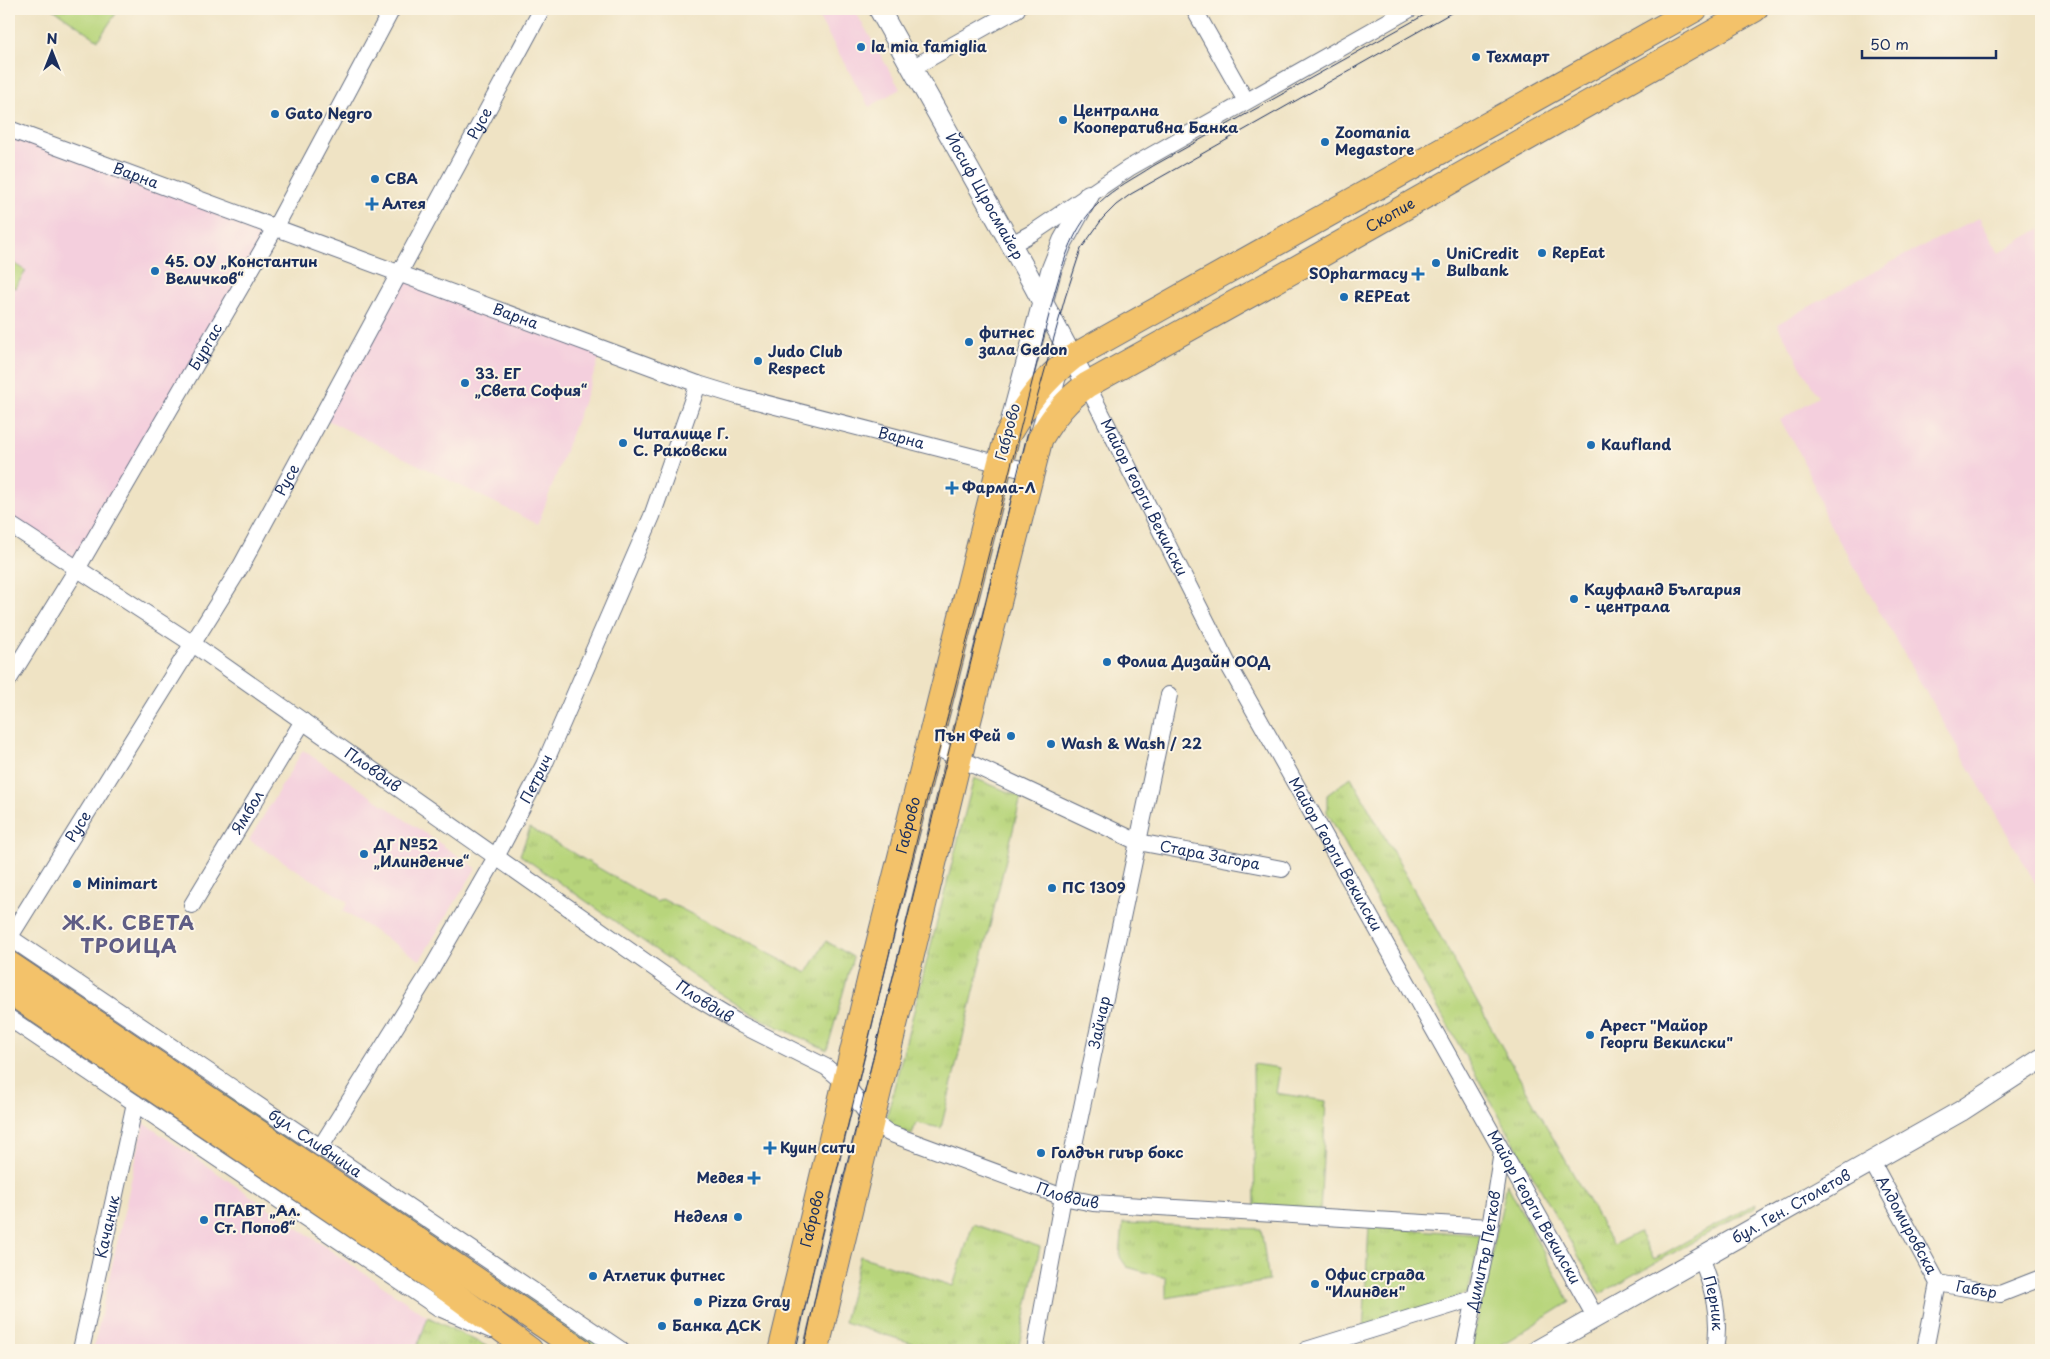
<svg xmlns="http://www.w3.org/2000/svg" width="2050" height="1359" viewBox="0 0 2050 1359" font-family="'Playpen Sans',sans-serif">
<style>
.built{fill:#f4cfdd}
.grass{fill:url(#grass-tufts);stroke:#6a826c}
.park{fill:#b8d57b;stroke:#6a826c}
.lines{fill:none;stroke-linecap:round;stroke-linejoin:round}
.minor-casing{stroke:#656e82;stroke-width:18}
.tertiary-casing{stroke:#656e82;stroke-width:22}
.primary-casing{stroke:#656e82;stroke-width:27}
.minor{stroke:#fff;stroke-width:16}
.tertiary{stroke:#fff;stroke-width:20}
.primary{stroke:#f3c26a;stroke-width:25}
.tram{stroke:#1b2f5e;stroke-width:1}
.poi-dot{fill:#1f6fb2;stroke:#fcf5e5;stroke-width:2}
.labels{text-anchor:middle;stroke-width:4;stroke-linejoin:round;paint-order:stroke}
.poi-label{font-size:15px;font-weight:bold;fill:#1b2f5e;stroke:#fcf5e5;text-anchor:start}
.street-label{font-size:15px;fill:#1b2f5e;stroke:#fcf5e5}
.district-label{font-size:20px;font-weight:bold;letter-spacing:1px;fill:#5f5d85;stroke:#fcf5e5}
</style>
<defs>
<pattern id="grass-tufts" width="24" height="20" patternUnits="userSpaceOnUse" patternTransform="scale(1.25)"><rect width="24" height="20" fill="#b8d57b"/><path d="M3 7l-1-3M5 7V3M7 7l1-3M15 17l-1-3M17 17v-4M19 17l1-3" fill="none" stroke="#9eb76d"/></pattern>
</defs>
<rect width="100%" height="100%" fill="#fcf5e5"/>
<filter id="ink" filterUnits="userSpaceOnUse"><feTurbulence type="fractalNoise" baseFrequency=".02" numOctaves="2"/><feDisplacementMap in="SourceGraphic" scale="10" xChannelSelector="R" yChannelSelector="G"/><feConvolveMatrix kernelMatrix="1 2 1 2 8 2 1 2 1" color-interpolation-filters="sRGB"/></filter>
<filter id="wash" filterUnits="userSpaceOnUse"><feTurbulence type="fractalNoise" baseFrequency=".0096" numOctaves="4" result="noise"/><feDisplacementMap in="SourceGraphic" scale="20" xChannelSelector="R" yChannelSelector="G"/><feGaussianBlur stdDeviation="1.12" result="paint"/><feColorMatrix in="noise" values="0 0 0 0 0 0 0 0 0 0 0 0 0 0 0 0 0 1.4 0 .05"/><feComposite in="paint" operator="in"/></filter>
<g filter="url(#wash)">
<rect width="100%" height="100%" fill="#efe3c4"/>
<!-- built -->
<g class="built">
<polygon points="814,9 854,9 900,89 869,107"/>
<polygon points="9,129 275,228 77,569 9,524"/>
<polygon points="1979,218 1999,253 2041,228 2041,893 1825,516 1816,490 1800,454 1780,420 1818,397 1777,324 1905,255"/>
<polygon points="399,274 603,349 538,524 321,417"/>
<polygon points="303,750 476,868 420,960 343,911 348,902 249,840"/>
<polygon points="144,1123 428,1317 416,1350 93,1350"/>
</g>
<!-- grass -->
<g class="grass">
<polygon points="1351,777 1613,1245 1639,1232 1654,1259 1756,1203 1755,1207 1600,1294 1327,812 1327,795"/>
<polygon points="974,778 1021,797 941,1128 916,1123 912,1135 885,1125 886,1119"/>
<polygon points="530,828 657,902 662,899 807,973 826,941 853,957 827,1050 755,1016 693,976 520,855"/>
<polygon points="23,959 608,1350 593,1350 18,965"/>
<polygon points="1253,1064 1280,1068 1276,1093 1326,1101 1320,1213 1255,1210"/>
<polygon points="1123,1223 1261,1229 1269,1281 1166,1298 1166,1278 1127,1267 1120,1257"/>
<polygon points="973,1224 1040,1247 1018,1350 934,1350 844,1322 860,1256 953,1286"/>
<polygon points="1369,1226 1481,1235 1468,1293 1363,1333"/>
<polygon points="428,1317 494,1350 416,1350"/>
</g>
<!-- park -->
<g class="park">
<polygon points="53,9 119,9 98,40"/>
<polygon points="9,260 26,271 15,288 9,285"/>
<polygon points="1507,1184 1570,1302 1493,1350 1471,1350"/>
</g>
</g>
<g filter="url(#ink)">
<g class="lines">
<defs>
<g id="minor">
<polyline points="1194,9 1246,101"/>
<polyline points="912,68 1017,9"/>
<path id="s1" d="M9,129L698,384L737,396L1032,472"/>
<polyline points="1012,244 1034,232 1129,168 1410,9"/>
<path id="s2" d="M1087,385L1228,664L1596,1318"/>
<path id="s3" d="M9,524L193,644L697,998L742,1025L826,1067L846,1084L871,1120L889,1133L1063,1197L1093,1203L1490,1227"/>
<path id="s4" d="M9,679L77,569L275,228L392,9"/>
<path id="s5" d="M929,744L1138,842L1282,869"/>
<path id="s6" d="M192,905L303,721"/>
<path id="s7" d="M9,937L621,1350"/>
<path id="s8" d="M9,938L241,566L542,9"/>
<polyline points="9,1018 439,1308 491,1330"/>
<path id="s9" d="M320,1148L431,970L496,857L544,765L652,516L698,384"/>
<path id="s10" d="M1872,1162L1938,1283L1925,1350"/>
<path id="s11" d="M1701,1257C1713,1288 1721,1317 1715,1350"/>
<path id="s12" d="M1938,1283L2000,1294L2041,1278"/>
<path id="s13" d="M81,1350L135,1103"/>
<path id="s14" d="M1035,1350L1063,1197L1169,695"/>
<polyline points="1306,1350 1475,1298"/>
<path id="s15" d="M1464,1350L1489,1234L1502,1151"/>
</g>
<g id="tertiary">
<path id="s16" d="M879,9L1026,271L1087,385"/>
<polyline points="1011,421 1051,271 1063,241 1089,195"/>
<polyline points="1042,430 1058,368"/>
<path id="s17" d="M1538,1350L1961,1111L2041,1059"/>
</g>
<g id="primary">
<polyline points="9,964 580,1350"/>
<polyline points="9,991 424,1272 530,1350"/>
<path id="s18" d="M781,1350L875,958L1007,436C1026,404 1043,380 1073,357L1695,9"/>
<path id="s19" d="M816,1350L959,758L1040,439C1053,417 1066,400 1087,385L1278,279L1755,9"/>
</g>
</defs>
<!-- minor casing -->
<use href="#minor" class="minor-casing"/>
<!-- tertiary casing -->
<use href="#tertiary" class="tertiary-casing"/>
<!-- primary casing -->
<use href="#primary" class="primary-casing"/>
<!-- minor -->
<use href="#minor" class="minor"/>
<!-- tertiary -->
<use href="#tertiary" class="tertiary"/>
<!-- primary -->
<use href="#primary" class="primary"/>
<!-- tram -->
<g class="tram">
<path d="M796,1350L815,1261L923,814L1055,291C1064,259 1074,226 1099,203C1114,188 1135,178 1153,166L1435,9"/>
<polyline points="804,1350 822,1264 1029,427 1065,298 1081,249 1103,218 1116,205 1131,194 1458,9"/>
</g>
</g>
</g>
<!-- markers -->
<g class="poi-dot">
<circle cx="861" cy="47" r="5"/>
<circle cx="1476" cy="57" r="5"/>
<circle cx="275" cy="114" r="5"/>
<circle cx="1063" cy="120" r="5"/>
<circle cx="1325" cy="142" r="5"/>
<circle cx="375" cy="179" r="5"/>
<path d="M369.5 196.5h5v5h5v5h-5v5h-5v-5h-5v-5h5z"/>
<circle cx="1542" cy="253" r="5"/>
<circle cx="1436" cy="263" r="5"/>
<circle cx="155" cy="271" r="5"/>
<path d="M1415.5 266.5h5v5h5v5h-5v5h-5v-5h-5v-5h5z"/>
<circle cx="1344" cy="297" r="5"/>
<circle cx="969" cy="342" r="5"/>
<circle cx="758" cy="361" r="5"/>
<circle cx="465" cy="383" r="5"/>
<circle cx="623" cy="443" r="5"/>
<circle cx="1591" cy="445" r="5"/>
<path d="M949.5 480.5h5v5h5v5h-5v5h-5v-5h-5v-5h5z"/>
<circle cx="1574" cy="599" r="5"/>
<circle cx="1107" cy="662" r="5"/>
<circle cx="1011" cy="736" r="5"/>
<circle cx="1051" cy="744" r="5"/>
<circle cx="364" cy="854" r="5"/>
<circle cx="77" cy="884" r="5"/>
<circle cx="1052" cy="888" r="5"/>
<circle cx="1590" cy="1035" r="5"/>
<path d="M767.5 1140.5h5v5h5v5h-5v5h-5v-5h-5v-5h5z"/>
<circle cx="1041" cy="1153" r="5"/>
<path d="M751.5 1170.5h5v5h5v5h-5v5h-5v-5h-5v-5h5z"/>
<circle cx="738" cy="1217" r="5"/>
<circle cx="204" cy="1220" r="5"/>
<circle cx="593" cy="1276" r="5"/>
<circle cx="1315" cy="1284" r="5"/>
<circle cx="698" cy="1302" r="5"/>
<circle cx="662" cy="1326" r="5"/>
</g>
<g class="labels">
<!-- poi labels -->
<g class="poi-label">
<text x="871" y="52">la mia famiglia</text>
<text x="1486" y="62">Техмарт</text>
<text x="1073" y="116">Централна<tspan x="1073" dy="17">Кооперативна Банка</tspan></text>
<text x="285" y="119">Gato Negro</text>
<text x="1335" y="138">Zoomania<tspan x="1335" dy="17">Megastore</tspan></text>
<text x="385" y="184">CBA</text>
<text x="382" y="209">Алтея</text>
<text x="1552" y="258">RepEat</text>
<text x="1446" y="259">UniCredit<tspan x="1446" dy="17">Bulbank</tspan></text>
<text x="165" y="267">45. ОУ „Константин<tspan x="165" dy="17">Величков“</tspan></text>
<text x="1408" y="279" text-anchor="end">SOpharmacy</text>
<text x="1354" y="302">REPEat</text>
<text x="979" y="338">фитнес<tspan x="979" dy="17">зала Gedon</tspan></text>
<text x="768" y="357">Judo Club<tspan x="768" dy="17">Respect</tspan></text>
<text x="475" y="379">33. ЕГ<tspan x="475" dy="17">„Света София“</tspan></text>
<text x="633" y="439">Читалище Г.<tspan x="633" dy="17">С. Раковски</tspan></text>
<text x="1601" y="450">Kaufland</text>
<text x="962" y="493">Фарма-Л</text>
<text x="1584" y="595">Кауфланд България<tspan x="1584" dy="17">- централа</tspan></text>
<text x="1117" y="667">Фолиа Дизайн ООД</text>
<text x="1001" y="741" text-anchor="end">Пън Фей</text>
<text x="1061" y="749">Wash &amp; Wash / 22</text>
<text x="374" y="850">ДГ №52<tspan x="374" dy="17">„Илинденче“</tspan></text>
<text x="87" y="889">Minimart</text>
<text x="1062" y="893">ПС 1309</text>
<text x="1600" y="1031">Арест "Майор<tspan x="1600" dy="17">Георги Векилски"</tspan></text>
<text x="780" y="1153">Куин сити</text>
<text x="1051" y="1158">Голдън гиър бокс</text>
<text x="744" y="1183" text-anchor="end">Медея</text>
<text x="214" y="1216">ПГАВТ „Ал.<tspan x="214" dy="17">Ст. Попов“</tspan></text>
<text x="728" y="1222" text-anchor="end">Неделя</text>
<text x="1325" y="1280">Офис сграда<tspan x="1325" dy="17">"Илинден"</tspan></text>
<text x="603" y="1281">Атлетик фитнес</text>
<text x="708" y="1307">Pizza Gray</text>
<text x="672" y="1331">Банка ДСК</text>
</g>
<!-- street labels -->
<g class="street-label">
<text dy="5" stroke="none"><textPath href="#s8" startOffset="941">Русе</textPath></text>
<text dy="5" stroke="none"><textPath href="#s1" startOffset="135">Варна</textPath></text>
<text dy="5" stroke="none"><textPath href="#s16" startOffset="215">Йосиф Щросмайер</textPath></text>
<text dy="5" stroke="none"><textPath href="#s19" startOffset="1358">Скопие</textPath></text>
<text dy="5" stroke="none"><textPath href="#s1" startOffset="540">Варна</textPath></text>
<text dy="5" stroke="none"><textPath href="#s4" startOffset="386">Бургас</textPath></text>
<text transform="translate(1008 432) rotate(-75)" y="5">Габрово</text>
<text dy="5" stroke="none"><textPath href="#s1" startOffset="945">Варна</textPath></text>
<text dy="5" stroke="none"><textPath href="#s8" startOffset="536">Русе</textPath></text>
<text dy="5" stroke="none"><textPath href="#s2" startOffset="126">Майор Георги Векилски</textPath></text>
<text dy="5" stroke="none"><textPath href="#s3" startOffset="439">Пловдив</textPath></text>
<text dy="5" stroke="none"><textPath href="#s9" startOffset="428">Петрич</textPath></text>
<text dy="5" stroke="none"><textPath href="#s6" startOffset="108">Ямбол</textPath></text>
<text dy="5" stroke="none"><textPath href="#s18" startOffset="540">Габрово</textPath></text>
<text dy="5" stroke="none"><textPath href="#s8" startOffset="131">Русе</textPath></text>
<text dy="5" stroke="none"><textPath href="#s2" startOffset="531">Майор Георги Векилски</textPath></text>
<text dy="5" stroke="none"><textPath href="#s5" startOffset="304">Стара Загора</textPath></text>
<text dy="5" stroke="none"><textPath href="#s3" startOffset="844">Пловдив</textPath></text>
<text dy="5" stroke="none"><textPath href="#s14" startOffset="334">Зайчар</textPath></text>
<text dy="5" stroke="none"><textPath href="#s7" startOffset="369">бул. Сливница</textPath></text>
<text dy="5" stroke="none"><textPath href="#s3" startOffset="1264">Пловдив</textPath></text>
<text dy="5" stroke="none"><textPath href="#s17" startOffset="291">бул. Ген. Столетов</textPath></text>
<text dy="5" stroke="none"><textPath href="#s2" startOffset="936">Майор Георги Векилски</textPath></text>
<text dy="5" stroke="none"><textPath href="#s18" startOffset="135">Габрово</textPath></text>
<text dy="5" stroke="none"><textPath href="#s10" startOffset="72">Алдомировска</textPath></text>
<text dy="5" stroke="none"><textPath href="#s13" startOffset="126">Качаник</textPath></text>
<text dy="5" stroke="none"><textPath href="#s15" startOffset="101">Димитър Петков</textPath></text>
<text dy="5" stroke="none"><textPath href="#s12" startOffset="39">Габър</textPath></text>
<text dy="5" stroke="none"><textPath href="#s11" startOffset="48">Перник</textPath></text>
</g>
<!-- district labels -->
<g class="district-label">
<text x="129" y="930">Ж.К. СВЕТА<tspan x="129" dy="23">ТРОИЦА</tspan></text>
</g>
</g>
<!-- margin -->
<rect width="2050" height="1359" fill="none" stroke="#fcf5e5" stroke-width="30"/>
<!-- north arrow -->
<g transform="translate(52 52)" stroke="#fcf5e5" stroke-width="4" paint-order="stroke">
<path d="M0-4L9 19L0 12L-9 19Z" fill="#1b2f5e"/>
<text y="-8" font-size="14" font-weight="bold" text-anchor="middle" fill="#1b2f5e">N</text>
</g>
<!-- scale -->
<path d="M1862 50v8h134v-8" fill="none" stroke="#1b2f5e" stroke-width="2.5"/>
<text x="1870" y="50" font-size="15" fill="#1b2f5e" stroke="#fcf5e5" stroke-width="4" paint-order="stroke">50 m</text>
</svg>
